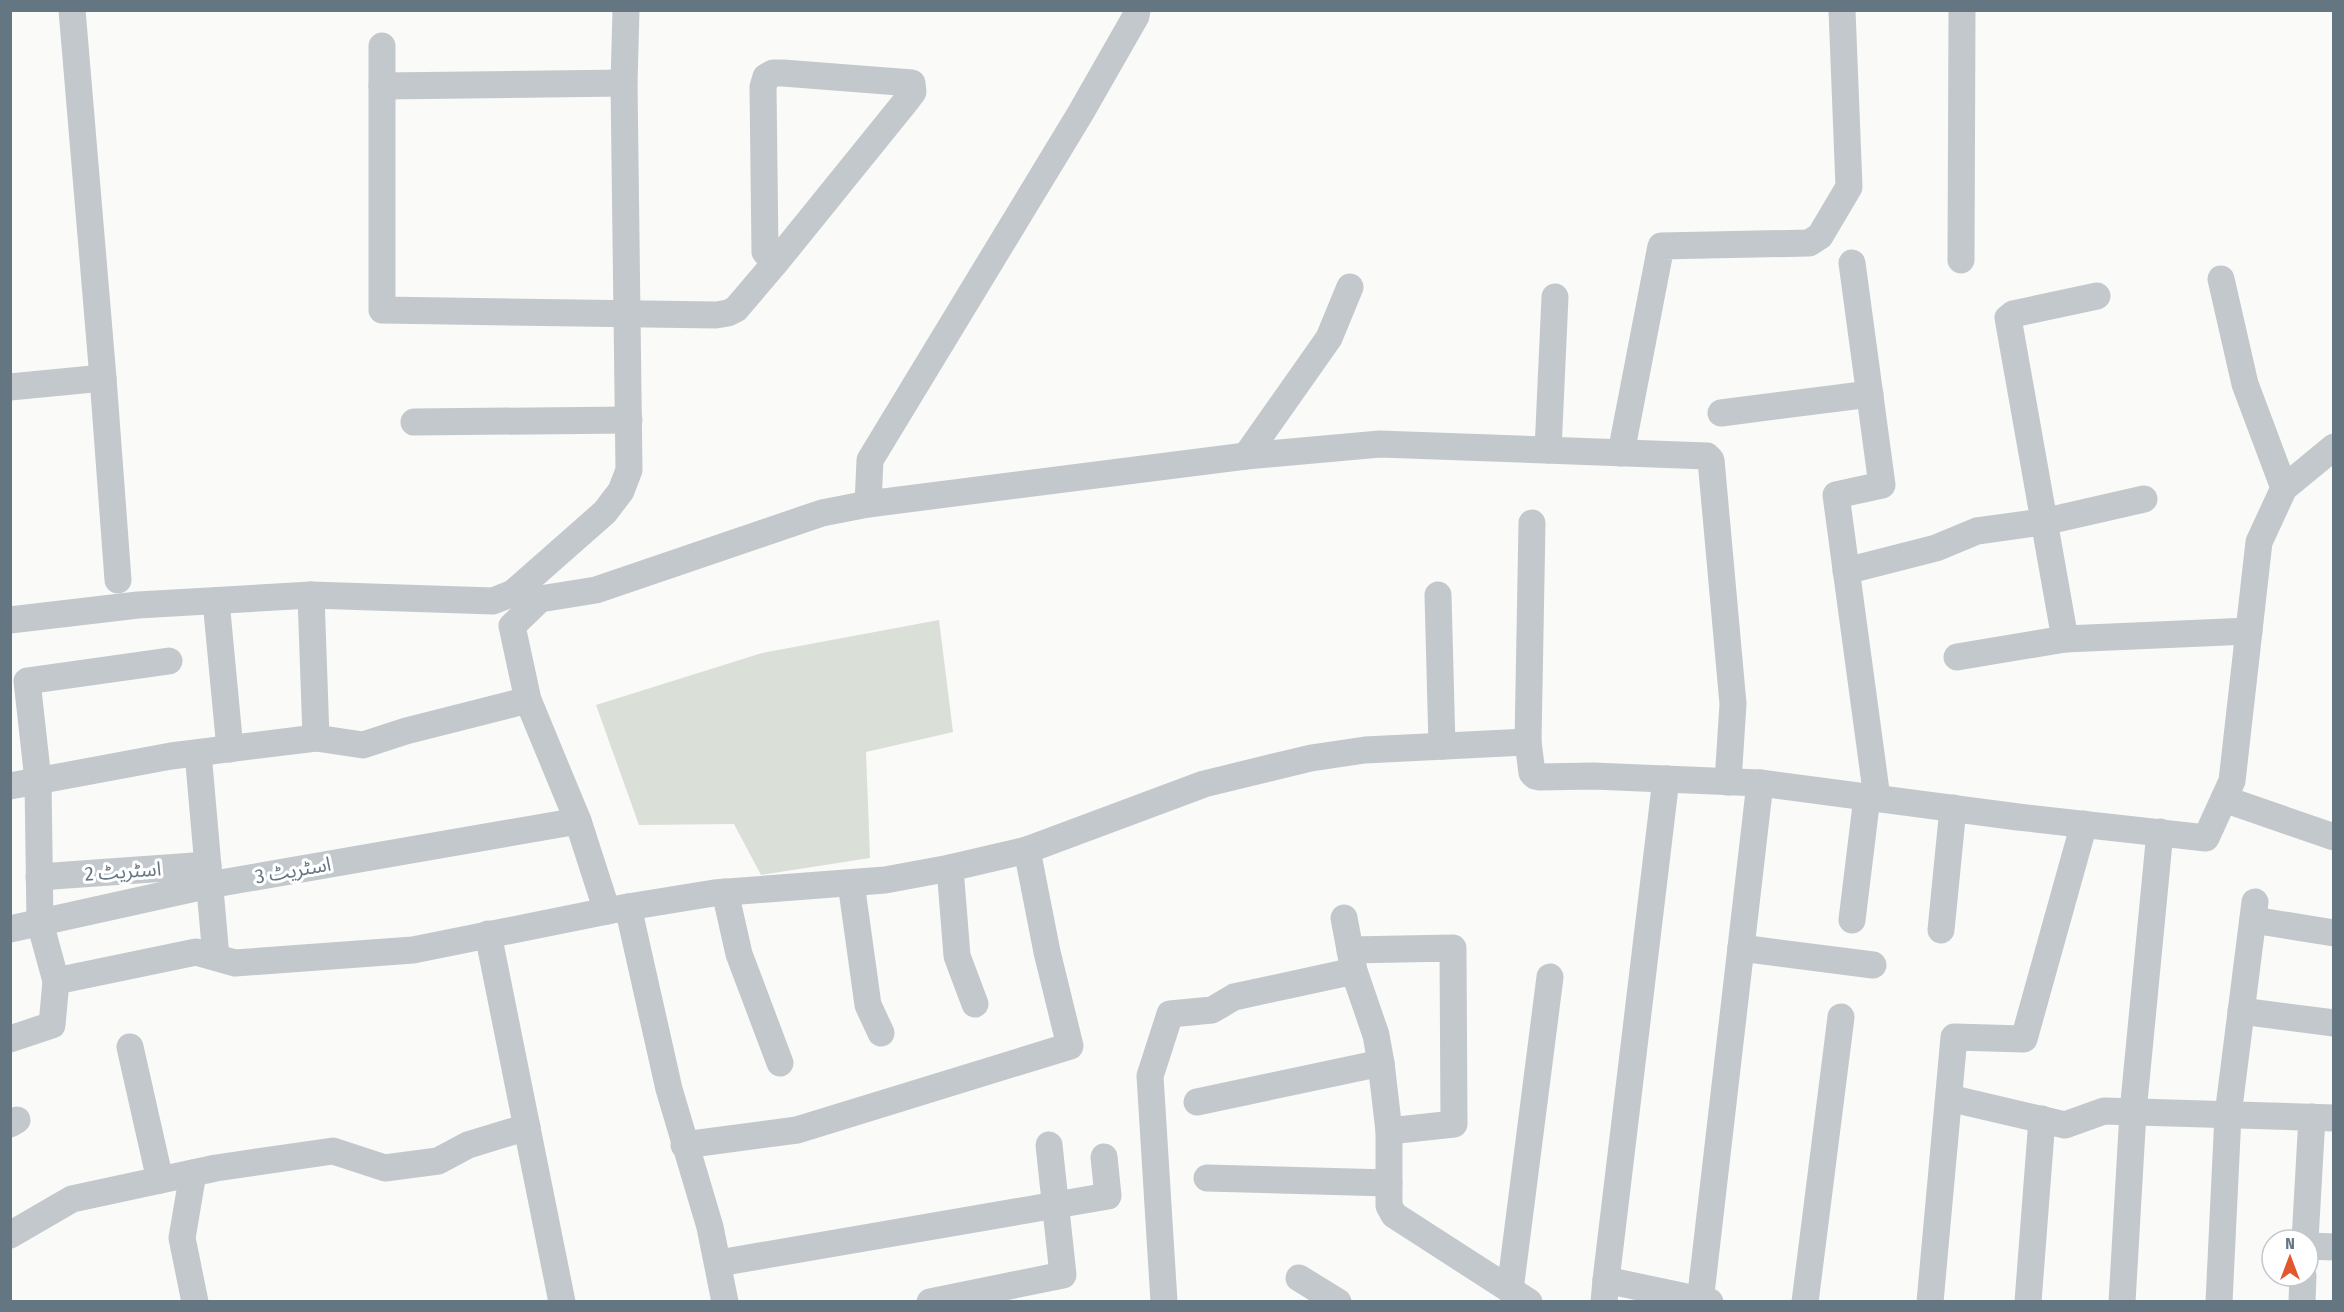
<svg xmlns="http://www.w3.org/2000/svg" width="2344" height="1312" viewBox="0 0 2344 1312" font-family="'Fira Sans Condensed','Noto Sans Arabic',sans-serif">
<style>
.green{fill:#dadfd7}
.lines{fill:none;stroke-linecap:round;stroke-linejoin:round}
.minor{stroke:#c3c8cc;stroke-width:27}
.labels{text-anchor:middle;stroke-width:6;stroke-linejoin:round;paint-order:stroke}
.street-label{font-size:20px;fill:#657683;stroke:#fff}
</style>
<rect width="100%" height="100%" fill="#fafaf8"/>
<!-- green -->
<polygon class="green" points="939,620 953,732 866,752 870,858 761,875 734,824 639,825 596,705 762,653"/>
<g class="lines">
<!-- minor -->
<g class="minor">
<polyline points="72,10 103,378 118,580"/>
<polyline points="382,46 382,86 624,83"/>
<polyline points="382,86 382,310 716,315 728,313 736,309 776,262 765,252 763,87 766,77 773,73 783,73 912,83 913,92 907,100 776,262"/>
<polyline points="1961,260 1962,10"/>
<polyline points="1852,263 1882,485 1836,495 1877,798"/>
<polyline points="2221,279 2245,384 2284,488"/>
<polyline points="2097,296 2013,314 2008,318 2065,639 2249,631"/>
<polyline points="10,387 103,378"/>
<polyline points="1721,413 1870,394"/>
<polyline points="414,422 629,420"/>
<polyline points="1548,450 1555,297"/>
<polyline points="1621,453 1661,246 1809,243 1820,236 1849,187 1842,10"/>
<polyline points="1246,456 1329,338 1350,287"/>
<polyline points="868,504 870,460 1080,114 1136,16 1137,10"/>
<polyline points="1846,571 1936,548 1977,531 2043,522 2144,499"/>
<polyline points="311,595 316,738"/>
<polyline points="1438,595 1442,746"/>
<polyline points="216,601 230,749"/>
<polyline points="10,620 138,605 311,595 493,601 513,593 605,512 621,491 629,470 624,83 626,10"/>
<polyline points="1957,657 2065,639"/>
<polyline points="169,661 27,681 38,780 40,923 56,981 196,952 235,963 413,950 607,911"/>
<polyline points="528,700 578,821 607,911 628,907 669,1089 710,1227 725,1302"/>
<polyline points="1528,742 1532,523"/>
<polyline points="198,753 216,957"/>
<polyline points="10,786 171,756 316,738 363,745 406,731 528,700 512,626 540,599 596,590 822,513 868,504 1246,456 1380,444 1707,456 1711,460 1733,704 1728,782"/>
<polyline points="2224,799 2334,837"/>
<polyline points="950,868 957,956 975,1004"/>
<polyline points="39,877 208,865"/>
<polyline points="851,883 868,1005 881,1033"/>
<polyline points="725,892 739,954 780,1063"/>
<polyline points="628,907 714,893 885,880 950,868 1027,850 1204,784 1311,758 1365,750 1528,742 1532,773 1535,776 1540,777 1593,776 1760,783 2018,817 2206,838 2232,781 2259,542 2284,488 2334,447"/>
<polyline points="1344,918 1354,971 1376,1035 1381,1063 1389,1131 1389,1206 1394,1215 1529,1302"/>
<polyline points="1852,920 1867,797"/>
<polyline points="2253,920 2334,933"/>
<polyline points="10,929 209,885 578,821"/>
<polyline points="1941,930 1953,808"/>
<polyline points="488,934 562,1302"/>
<polyline points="1741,948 1873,965"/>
<polyline points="1350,950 1453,948 1454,1124 1389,1131"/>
<polyline points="2241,1011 2334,1023"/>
<polyline points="10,1039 52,1025 56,981"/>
<polyline points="130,1047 160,1180"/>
<polyline points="1949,1098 2065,1125 2104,1111 2334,1118"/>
<polyline points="1197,1102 1381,1063"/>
<polyline points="10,1124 17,1120"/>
<polyline points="684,1145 797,1130 1070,1046 1047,952 1027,850"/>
<polyline points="193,1173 182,1238 195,1302"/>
<polyline points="1207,1178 1389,1183"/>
<polyline points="10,1235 72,1199 216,1168 333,1151 385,1168 438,1161 468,1145 527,1127"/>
<polyline points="2305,1240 2312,1117"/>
<polyline points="2308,1246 2334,1247"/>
<polyline points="719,1263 1108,1196 1104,1157"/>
<polyline points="1299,1278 1338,1302"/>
<polyline points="1606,1280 1666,779"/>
<polyline points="1510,1290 1550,977"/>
<polyline points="930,1302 1063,1275 1049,1145"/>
<polyline points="1164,1302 1150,1076 1170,1014 1212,1010 1234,997 1354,971"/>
<polyline points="1604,1302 1606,1280 1710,1302"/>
<polyline points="1700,1302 1760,783"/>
<polyline points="1805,1302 1841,1017"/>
<polyline points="1930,1302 1954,1037 2024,1039 2084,824"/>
<polyline points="2028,1302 2042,1119"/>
<polyline points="2122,1302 2133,1112 2160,832"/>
<polyline points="2219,1302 2228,1115 2255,902"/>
<polyline points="2302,1302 2303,1276"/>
</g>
</g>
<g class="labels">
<!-- street labels -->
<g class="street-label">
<text transform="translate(293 870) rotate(-10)" y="7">اسٹریٹ 3</text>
<text transform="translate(123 871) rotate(-4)" y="7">اسٹریٹ 2</text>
</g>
</g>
<!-- border -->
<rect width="2344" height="1312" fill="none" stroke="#657683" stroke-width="24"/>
<!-- north arrow -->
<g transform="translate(2290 1258)"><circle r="28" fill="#ffffff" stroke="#c1c8cd" stroke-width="1.5"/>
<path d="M0-4.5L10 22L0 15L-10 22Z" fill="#e4572e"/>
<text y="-9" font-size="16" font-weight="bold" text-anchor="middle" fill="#657683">N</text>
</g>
</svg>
